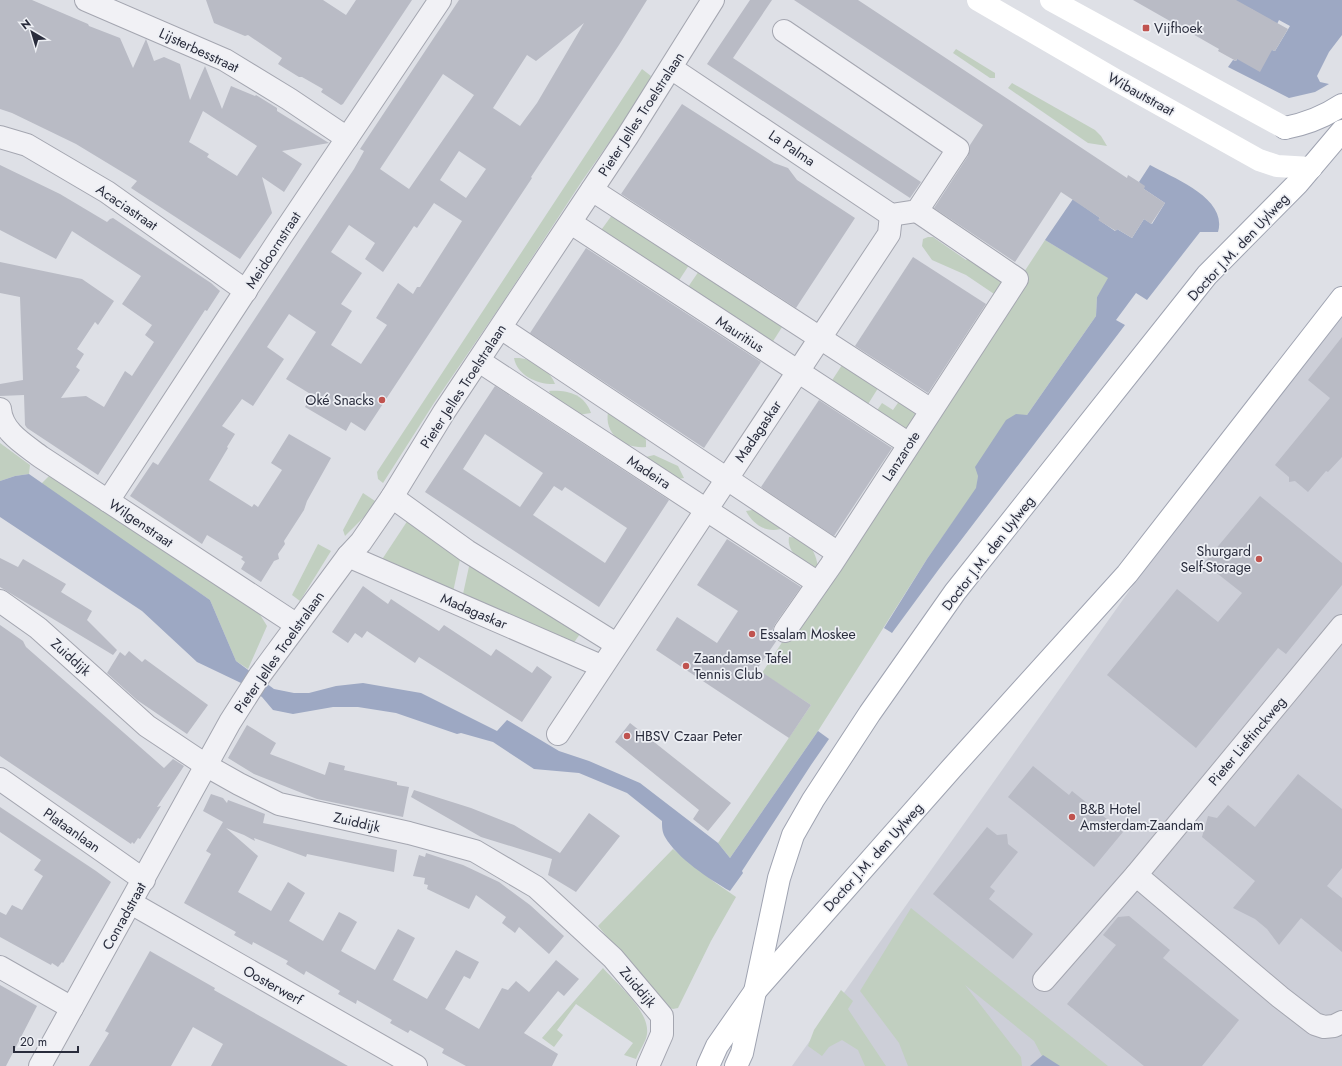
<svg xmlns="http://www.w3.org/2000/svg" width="1342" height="1066" viewBox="0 0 1342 1066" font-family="Jost,sans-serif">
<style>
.built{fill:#cdcfd8}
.green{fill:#c1cfc0}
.water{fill:#9da8c3}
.building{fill:#b9bbc5;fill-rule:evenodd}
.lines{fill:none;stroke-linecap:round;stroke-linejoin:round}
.street-casing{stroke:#a4a6b0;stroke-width:24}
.primary-casing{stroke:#9fa3b1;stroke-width:24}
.street{stroke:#f1f1f5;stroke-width:22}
.secondary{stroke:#fff;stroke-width:22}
.primary{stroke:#fff;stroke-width:22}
.poi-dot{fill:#c0534f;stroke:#edeff4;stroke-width:1.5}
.labels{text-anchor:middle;stroke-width:3.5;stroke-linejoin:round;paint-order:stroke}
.poi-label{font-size:14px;fill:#292c3c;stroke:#edeff4;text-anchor:start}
.street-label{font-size:14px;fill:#292c3c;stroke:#edeff4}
</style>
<rect width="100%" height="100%" fill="#dee0e6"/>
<!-- built -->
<polygon class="built" points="1342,291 1342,1066 792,1066"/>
<!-- green -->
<g class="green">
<polygon points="956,49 995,73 995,78 990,78 953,53"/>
<polygon points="642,69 651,76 643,94 582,181 503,302 434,403 383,483 378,479 377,472"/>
<polygon points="1012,83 1095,130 1101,136 1107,146 1088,143 1008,88"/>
<polygon points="615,211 691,262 676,285 599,233"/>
<polygon points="928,237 933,237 966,260 969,256 1009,281 1000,298 966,275 932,260 922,246 923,239"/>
<polygon points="1045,240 1109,278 1097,297 1096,316 1027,415 978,476 977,488 927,559 818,731 730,858 718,843 811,705 762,673"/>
<polygon points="701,268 784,324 770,346 686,290"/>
<path d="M514,358C531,357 549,368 555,384C539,385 517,376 514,358Z"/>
<polygon points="844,362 880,385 865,409 829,385"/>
<path d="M549,391C568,390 584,394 591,413L578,415L553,399Z"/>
<polygon points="900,400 920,413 906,435 874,415 882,403 893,410"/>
<path d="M608,412L644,431L646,441V447C625,449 604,435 608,412Z"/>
<polygon points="0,443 30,465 29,474 15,476 0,481"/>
<polygon points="654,455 678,466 684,478 677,479 647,462 646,457"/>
<polygon points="49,476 256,608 267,626 248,669 236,661 210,600 41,484"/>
<polygon points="363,493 378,503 345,536 343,530"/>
<path d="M758,509L786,527C769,535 754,526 746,511Z"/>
<polygon points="408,520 461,555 453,592 381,561"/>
<path d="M789,537C807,538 816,550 818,568C804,566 786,552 789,537Z"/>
<polygon points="318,544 331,551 300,601 292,595"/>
<polygon points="470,562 582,631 573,644 461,603"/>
<polygon points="673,849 713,881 736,897 711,941 678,1008 673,1009 665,1006 598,926"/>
<polygon points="911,908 1108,1066 1058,1066 1042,1056 1034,1041 965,985 1021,1057 1022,1066 908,1066 899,1043 860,991"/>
<path d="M603,968C617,984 650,1011 647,1034C646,1042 639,1051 636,1059L624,1055L633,1043L576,1004L557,1030L563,1035L554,1047L542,1038Z"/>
<polygon points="841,990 853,1001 848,1009 886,1066 865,1066 858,1050 842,1040 829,1047 822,1056 808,1046 814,1030"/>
</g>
<!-- water -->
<g class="water">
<path d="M1230,0H1342V35L1329,52L1317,76L1320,82L1329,84L1315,92L1289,98L1228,67L1233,60L1236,61L1237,59L1272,50L1275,51L1290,26L1279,20L1276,26C1261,14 1248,6 1230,0Z"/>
<path d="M1150,165C1173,178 1228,198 1218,232H1200L1147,300L1136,293L1116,320L1125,325L939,569L892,633L884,628L927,559L976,488L978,476L975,467L1006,420L1016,414L1027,415L1096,316L1097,297L1108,278L1045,240L1073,199L1100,218L1099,220L1115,231L1117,229L1132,238L1144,219L1152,224L1165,203L1144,189L1139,182Z"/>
<path d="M29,474L210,600L236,661L274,689L294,693H309L336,686L363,683L421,693L497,731L507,720L559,751L589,761L640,783L718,843L730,858L818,731L829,739L811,765L742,871L743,873L730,891C709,879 677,858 665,837C662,832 662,826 662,821L627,793L579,773L534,769L493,742L461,733L457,734L396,713L358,707H333L293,714L273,710L262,697L241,683L197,662L142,611L0,517V481L15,476Z"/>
<polygon points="1043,1055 1060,1066 1030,1066"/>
</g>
<!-- building -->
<g class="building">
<path d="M0,0H32L88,24L89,26L120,38L133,68L146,39L154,61L164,57L180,64L190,100L205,66L222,109L231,86L255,96L256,95L277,108V111L329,143L282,151L302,164L284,192L262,177L272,213L240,259L131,188L137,181L76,144L12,113L0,109ZM203,111L257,146L237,176L207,157L209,154L189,142Z"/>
<polygon points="206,0 323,0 346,15 356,0 412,0 343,104 341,105 321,92 323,89 302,77 299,77 278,64 282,58 248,35 245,36 214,23"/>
<path d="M459,0H647L619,45L531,177L532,178L365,431L351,422L346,431L305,407L312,395L286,379L316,332L289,314L267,347L284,359L253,406L242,399L222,426L235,434L227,447L228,448L209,480L252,507L254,504L258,507L282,470L271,463L289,434L331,458L307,501L304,510L284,541L285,544L278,554L279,559L274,561L261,582L241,569L245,562L241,559L243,557L207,535L202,544L130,496L153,462L158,465L291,264L354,169L364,151L360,149ZM584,23L537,103L520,126L493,108L527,55L536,61ZM443,74L474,95L409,189L380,169ZM459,151L486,169L466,198L440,180ZM434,203L462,221L420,287H417L413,294L398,283L376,318L387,325L361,364L331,345L352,311L341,304L362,273L331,252L349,225L375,243L365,259L383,272L414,226L417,228Z"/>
<polygon points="750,0 772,0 733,58 921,182 910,198 707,64"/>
<polygon points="794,0 858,0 1127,178 1128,175 1139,182 1145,186 1144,189 1165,203 1151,224 1144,219 1132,238 1117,229 1116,231 1098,220 1100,218 1061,192 1015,262 934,208 968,156 970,145 983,125"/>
<polygon points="1133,0 1236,0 1288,29 1275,51 1272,50 1260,72 1237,59 1236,61 1218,51 1219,49"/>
<polygon points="682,104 774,163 788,168 797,180 855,218 796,308 621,194"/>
<polygon points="0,165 60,194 107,222 110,219 113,218 211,283 220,291 207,311 205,310 152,391 98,475 27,428 25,425 24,395 0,396 0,384 23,380 20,297 0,293 0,262 82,279 114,301 98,325 95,322 77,349 84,354 76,367 80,370 61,398 86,396 104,407 125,371 132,376 154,342 145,335 152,325 122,304 141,276 72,231 56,259 0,230"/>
<polygon points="586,248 761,362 704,448 530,333"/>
<polygon points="913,257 986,304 928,393 855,346"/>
<polygon points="1342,337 1342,457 1328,472 1326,471 1308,492 1295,481 1289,482 1289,477 1275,465 1330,398 1308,380"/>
<path d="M495,386L669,500L599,607L425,492ZM485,434L543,473L520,507L463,469ZM554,486L562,491L565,487L627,528L605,563L533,515Z"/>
<polygon points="819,400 892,448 834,536 761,487"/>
<polygon points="1260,496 1342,563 1342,585 1286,654 1278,648 1196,748 1107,675 1177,589 1218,622 1242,593 1204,563"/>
<polygon points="727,539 801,587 775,624 772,631 777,640 757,669 811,705 789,738 656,650 677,617 717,643 738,611 697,585"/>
<polygon points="0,558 18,567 23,559 66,584 61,592 92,611 87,620 117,650 113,655 0,587"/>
<polygon points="363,586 388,604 391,599 439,631 444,625 491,656 496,649 532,673 537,666 552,677 522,722 419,657 415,663 367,631 362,638 355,633 348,643 332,632"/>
<polygon points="0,625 23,641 26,647 164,768 173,759 184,766 157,807 161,806 140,839 138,838 134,844 132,842 131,844 0,756"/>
<polygon points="129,651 142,662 145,659 208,705 187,734 137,700 107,673 120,652 125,656"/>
<polygon points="630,723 731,803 708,831 693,819 699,810 615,742"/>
<polygon points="247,725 276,743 270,754 325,775 329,762 345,766 344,770 397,782 397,785 409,787 403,817 317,799 254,774 228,758"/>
<polygon points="1033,766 1069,795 1072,791 1123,832 1094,867 1008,797"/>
<polygon points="1298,774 1342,809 1342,868 1327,886 1342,898 1342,952 1301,918 1279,945 1267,929 1255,919 1233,908 1255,881 1202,837 1208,816 1217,818 1228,805 1255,827"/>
<polygon points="414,790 471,808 514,825 560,853 589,813 620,836 576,892 548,875 552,859 481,837 411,797"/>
<polygon points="211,794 223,798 227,803 228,800 265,814 263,823 397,850 394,872 307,854 306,857 254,838 255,841 244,835 226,828 258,856 238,892 271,911 288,882 305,893 289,921 323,941 339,912 349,917 357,922 341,951 375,970 398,929 415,938 393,980 427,999 456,950 479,962 470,979 464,976 445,1009 479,1029 502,988 508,990 516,981 529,992 556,960 579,979 564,996 558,991 524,1033 558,1054 552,1066 466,1066 442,1053 444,1049 410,1030 408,1033 390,1023 392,1020 357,1000 356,1004 338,994 340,991 306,971 304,975 286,964 288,961 253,942 252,945 234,935 236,932 184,903 211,854 206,851 223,822 203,811"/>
<polygon points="0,807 96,871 111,882 63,963 62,962 58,967 52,963 51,965 0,937 0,912 6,915 12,905 22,910 43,876 34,870 41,860 0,832"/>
<polygon points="987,827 997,835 1007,834 1008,844 1018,852 990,887 995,891 989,899 1033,934 1013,959 933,894"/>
<polygon points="426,853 463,865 499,882 530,905 564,936 549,954 519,927 515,933 502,923 506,917 476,895 469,909 427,889 428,885 424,884 425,878 413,876 419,855 425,857"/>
<polygon points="1129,916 1170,950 1163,958 1239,1020 1202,1066 1144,1066 1067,1004 1116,945 1103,935 1118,917"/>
<polygon points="150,951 215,988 214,990 348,1066 211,1066 223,1044 193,1027 171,1066 89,1066 109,1033 105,1031"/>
<polygon points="0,985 37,1006 6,1066 0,1066"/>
</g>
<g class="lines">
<defs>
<g id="street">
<polyline points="86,0 225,60 289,99 347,138"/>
<polyline points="671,68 891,215 917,211 958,149 784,31"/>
<polyline points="0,137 27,145 107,192 246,291"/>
<polyline points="592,190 931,410"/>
<polyline points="571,223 909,444"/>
<polyline points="501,328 838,553"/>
<polyline points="479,361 818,583"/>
<path d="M0,409C2,432 24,444 41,457L297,625"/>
<polyline points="392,497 467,551 616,644"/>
<polyline points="108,501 282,235 440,0"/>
<polyline points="348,556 601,666"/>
<polyline points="0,601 38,628 147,726 207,766 239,784 279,804 409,833 475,851 536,887 613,958 662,1016 662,1034 648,1066"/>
<polyline points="785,631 831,565 1017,279 917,211"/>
<polyline points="558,734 889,234 891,215"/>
<polyline points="0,779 144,880"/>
<polyline points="1136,875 1280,997 1315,1024 1324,1027 1334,1026 1342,1022"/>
<polyline points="131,903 416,1066"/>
<polyline points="0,967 72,1008"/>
<polyline points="1044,980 1136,875 1342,626"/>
<polyline points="40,1066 230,722 260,675 348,556 361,542 392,497 444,412 627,137 713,0"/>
</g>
<g id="primary">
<path d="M1285,128C1306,124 1324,117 1342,105"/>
<polyline points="708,1066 717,1046 756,990 951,769 1127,574 1342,298"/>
<polyline points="736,1066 742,1053 779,878 793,835 813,800 870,713 955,592 1207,275 1298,183 1342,131"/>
</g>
</defs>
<!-- street casing -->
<use href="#street" class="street-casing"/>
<!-- primary casing -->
<use href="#primary" class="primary-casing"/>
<!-- street -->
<use href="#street" class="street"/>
<!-- secondary -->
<g class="secondary">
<polyline points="978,0 1114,79 1259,160 1277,166 1311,168"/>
<polyline points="1051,0 1285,128"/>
</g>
<!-- primary -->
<use href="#primary" class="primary"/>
</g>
<!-- markers -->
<g class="poi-dot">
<rect x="1142" y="24" width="8" height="8" rx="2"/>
<circle cx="382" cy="400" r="4"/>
<circle cx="1259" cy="559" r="4"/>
<circle cx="752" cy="634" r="4"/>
<circle cx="686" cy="666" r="4"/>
<circle cx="627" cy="736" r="4"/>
<circle cx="1072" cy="817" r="4"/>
</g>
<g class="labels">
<!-- poi labels -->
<g class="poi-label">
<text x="1154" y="33">Vijfhoek</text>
<text x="374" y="405" text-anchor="end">Oké Snacks</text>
<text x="1251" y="556" text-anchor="end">Shurgard<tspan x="1251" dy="16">Self-Storage</tspan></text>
<text x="760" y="639">Essalam Moskee</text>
<text x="694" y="663">Zaandamse Tafel<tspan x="694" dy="16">Tennis Club</tspan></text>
<text x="635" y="741">HBSV Czaar Peter</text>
<text x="1080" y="814">B&amp;B Hotel<tspan x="1080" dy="16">Amsterdam-Zaandam</tspan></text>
</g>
<!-- street labels -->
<g class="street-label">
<text transform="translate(199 50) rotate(25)" y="5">Lijsterbesstraat</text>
<text transform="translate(1141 94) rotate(29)" y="5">Wibautstraat</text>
<text transform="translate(641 114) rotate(-57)" y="5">Pieter Jelles Troelstralaan</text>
<text transform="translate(792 148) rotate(34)" y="5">La Palma</text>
<text transform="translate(127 207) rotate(34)" y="5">Acaciastraat</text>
<text transform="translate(1238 247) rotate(-47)" y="5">Doctor J.M. den Uylweg</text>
<text transform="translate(273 250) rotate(-57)" y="5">Meidoornstraat</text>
<text transform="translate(740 334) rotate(33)" y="5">Mauritius</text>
<text transform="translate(463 386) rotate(-57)" y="5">Pieter Jelles Troelstralaan</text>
<text transform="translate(758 431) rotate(-56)" y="5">Madagaskar</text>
<text transform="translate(901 456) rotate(-57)" y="5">Lanzarote</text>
<text transform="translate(649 472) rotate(33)" y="5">Madeira</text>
<text transform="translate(141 523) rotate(34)" y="5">Wilgenstraat</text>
<text transform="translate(988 553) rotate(-52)" y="5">Doctor J.M. den Uylweg</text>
<text transform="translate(474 611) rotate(23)" y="5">Madagaskar</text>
<text transform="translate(279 652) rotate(-55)" y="5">Pieter Jelles Troelstralaan</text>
<text transform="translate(71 657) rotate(42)" y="5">Zuiddijk</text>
<text transform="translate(1247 741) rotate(-50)" y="5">Pieter Lieftinckweg</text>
<text transform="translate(357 822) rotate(13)" y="5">Zuiddijk</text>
<text transform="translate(72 830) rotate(35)" y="5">Plataanlaan</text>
<text transform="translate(873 857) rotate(-48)" y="5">Doctor J.M. den Uylweg</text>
<text transform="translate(124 916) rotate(-61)" y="5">Conradstraat</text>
<text transform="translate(273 985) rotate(29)" y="5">Oosterwerf</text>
<text transform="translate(638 987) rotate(50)" y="5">Zuiddijk</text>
</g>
</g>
<!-- north arrow -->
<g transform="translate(32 32) rotate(322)" stroke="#edeff4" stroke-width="3" paint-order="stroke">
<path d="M0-3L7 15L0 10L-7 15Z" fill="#292c3c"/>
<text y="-6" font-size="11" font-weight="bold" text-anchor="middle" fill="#292c3c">N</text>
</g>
<!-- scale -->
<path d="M14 1046v6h64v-6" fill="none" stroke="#292c3c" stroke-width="2"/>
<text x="20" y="1046" font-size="12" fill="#292c3c" stroke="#edeff4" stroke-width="3" paint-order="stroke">20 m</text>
</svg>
